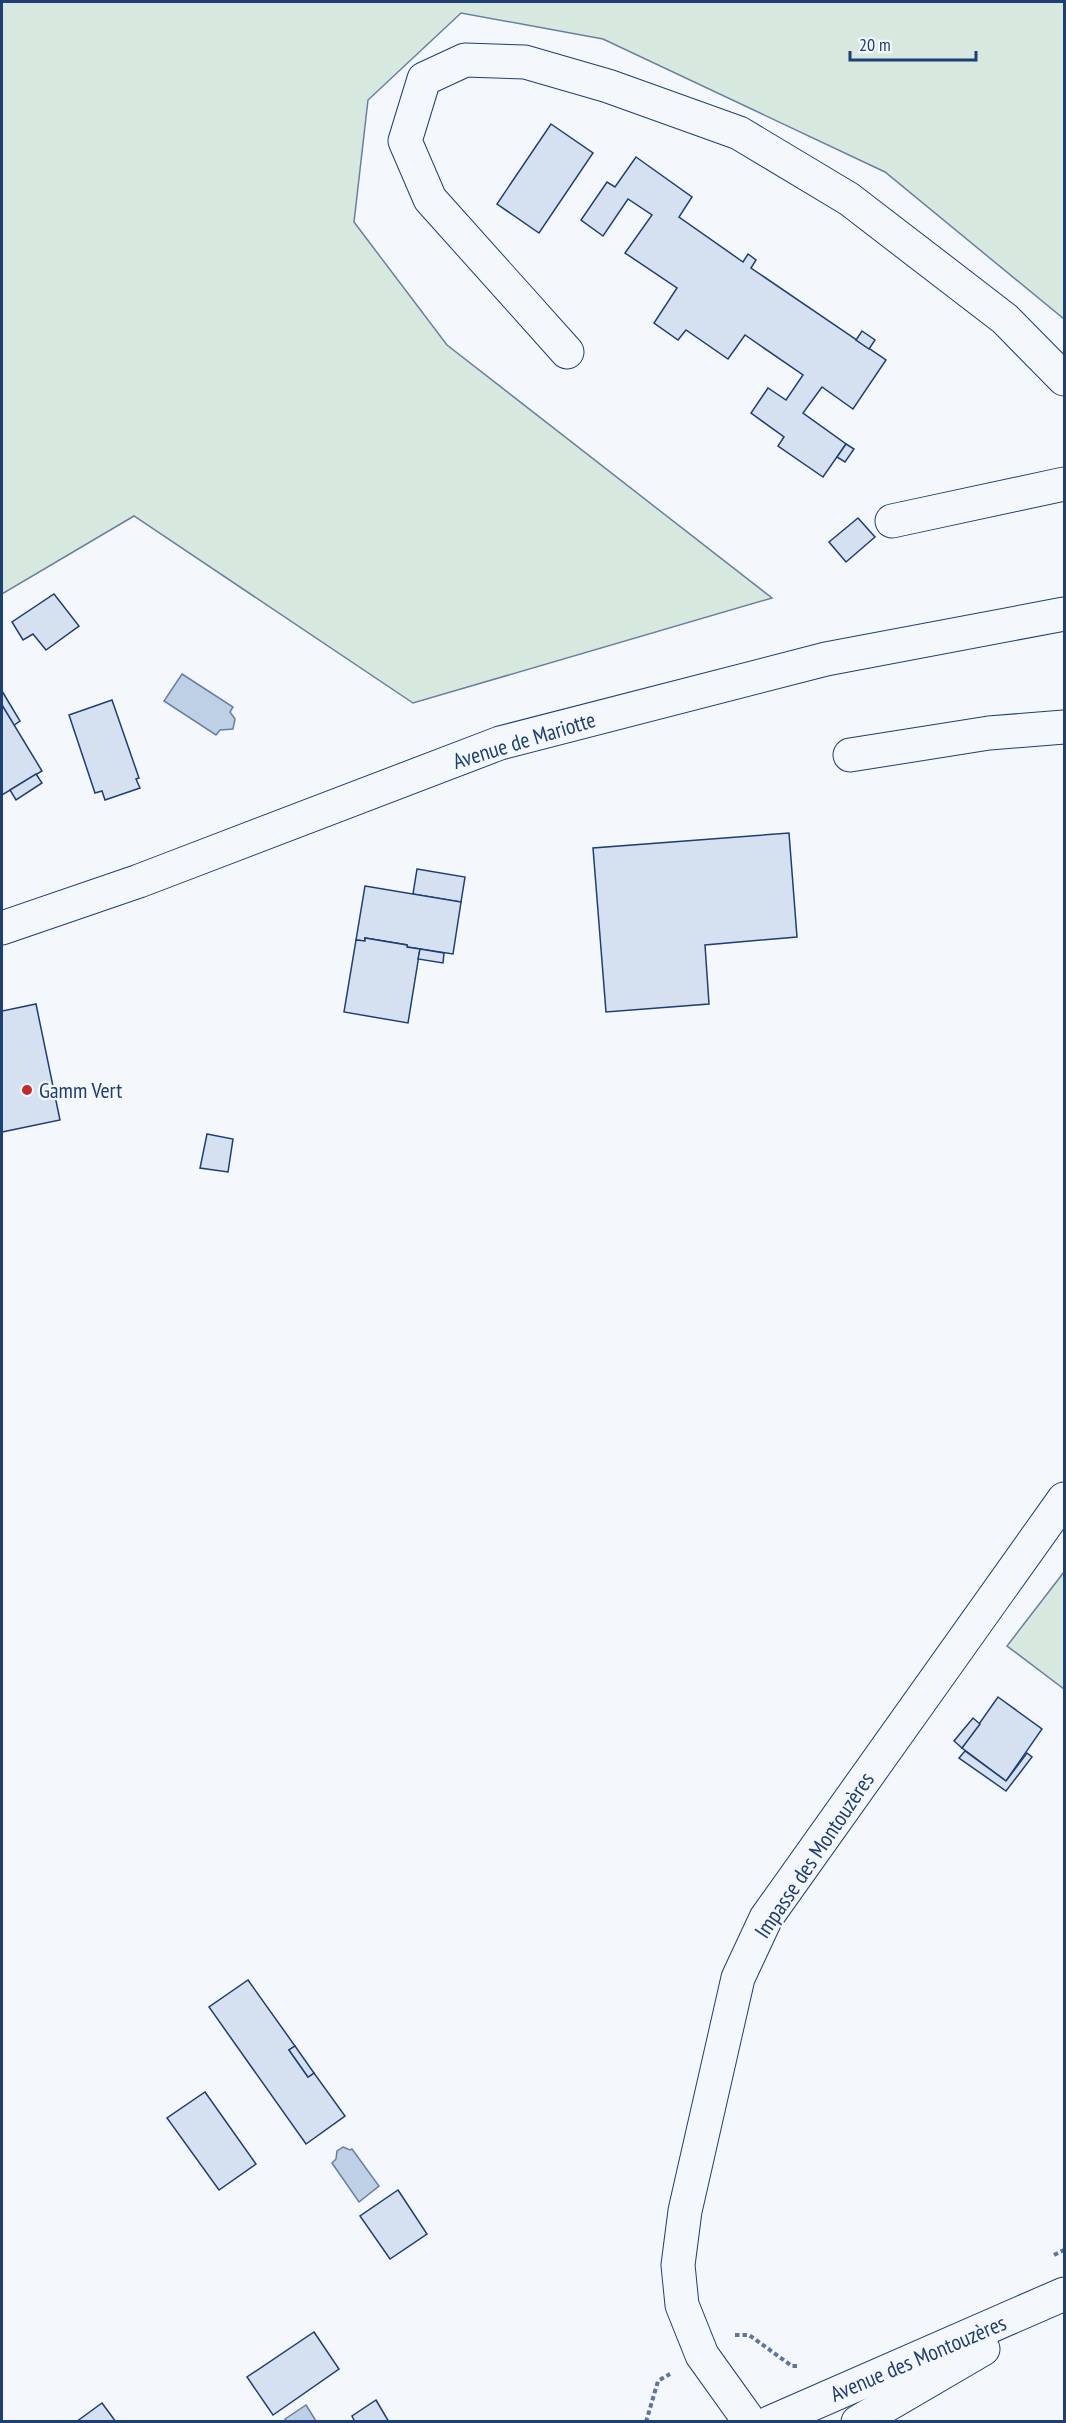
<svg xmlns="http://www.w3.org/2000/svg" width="1066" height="2423" viewBox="0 0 1066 2423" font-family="'PT Sans Narrow',sans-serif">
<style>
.green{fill:#d7e8df;stroke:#687fa3;stroke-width:1.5}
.water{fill:#bed0e5;stroke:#687fa3;stroke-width:1.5}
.building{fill:#d5e0f0;stroke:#1d3f73;stroke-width:1.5}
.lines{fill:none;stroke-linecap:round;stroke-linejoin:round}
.minor-casing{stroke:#1d3f73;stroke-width:35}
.major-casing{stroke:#1d3f73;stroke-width:35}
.path{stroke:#5e769c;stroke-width:4;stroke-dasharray:4.5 3;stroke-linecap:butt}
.minor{stroke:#f4f7fb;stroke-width:33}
.major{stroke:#f4f7fb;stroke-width:33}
.poi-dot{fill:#c62828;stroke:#f4f7fb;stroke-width:2}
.labels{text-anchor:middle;stroke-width:4.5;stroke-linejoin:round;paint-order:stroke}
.street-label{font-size:22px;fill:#1d3f73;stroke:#f4f7fb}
.poi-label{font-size:22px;fill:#1d3f73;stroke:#f4f7fb;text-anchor:start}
</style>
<rect width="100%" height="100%" fill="#f4f7fb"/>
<!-- green -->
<g class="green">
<polygon points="2,2 1064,2 1064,319 885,172 603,39 461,13 368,100 354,222 447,345 772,598 413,703 134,516 2,594"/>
<polygon points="1064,1572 1064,1689 1007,1646"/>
</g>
<!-- water -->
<g class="water">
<polygon points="182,674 233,707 230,712 235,719 233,729 220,730 216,735 164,701"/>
<polygon points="343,2147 350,2150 352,2149 379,2186 359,2202 332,2163 336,2159 337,2151"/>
<polygon points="306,2405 316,2421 287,2421 285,2419"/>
</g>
<!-- building -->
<g class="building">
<polygon points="551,124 593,153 539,233 497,204"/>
<polygon points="636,157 692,197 679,217 743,262 748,254 756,260 751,268 886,360 853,409 822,387 803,413 846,444 823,477 778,446 784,437 751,413 768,388 786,400 803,375 745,335 728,359 686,330 678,340 654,323 677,288 625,253 652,215 628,199 603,236 581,220 607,182 615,187"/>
<polygon points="862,331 875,340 869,349 856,340"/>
<polygon points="846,444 854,449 845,462 837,457"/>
<polygon points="858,518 875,537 846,562 829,542"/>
<polygon points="54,594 79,626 46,650 33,634 23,640 12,622"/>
<polygon points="2,691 20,721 13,726 2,705"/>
<polygon points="112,700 139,778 136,779 140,788 105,800 102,791 95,793 69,715"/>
<polygon points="2,705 42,771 2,795"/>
<polygon points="36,774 42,783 16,800 10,790"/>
<polygon points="789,833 797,937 705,945 709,1004 606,1012 593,848"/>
<polygon points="417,869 465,877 461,902 413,894"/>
<polygon points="365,886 461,902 453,954 407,947 407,945 365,938 365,941 356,940"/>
<polygon points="365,938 407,945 407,947 420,949 408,1023 344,1012 356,940 365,941"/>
<polygon points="420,949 444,953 443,963 418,959"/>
<polygon points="36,1004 60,1120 2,1132 2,1011"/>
<polygon points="207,1134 233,1139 228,1172 200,1168"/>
<polygon points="998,1697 1042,1729 1006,1781 962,1748"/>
<polygon points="973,1718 980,1724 962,1748 954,1741"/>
<polygon points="965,1751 1006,1781 1027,1753 1032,1757 1006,1791 959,1758"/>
<polygon points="248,1980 295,2046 289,2050 308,2077 314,2073 345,2116 306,2144 209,2007"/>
<polygon points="295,2046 314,2073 308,2077 289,2050"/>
<polygon points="205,2092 256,2164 219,2190 167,2118"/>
<polygon points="398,2190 427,2234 390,2259 360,2216"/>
<polygon points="314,2332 339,2369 273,2415 247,2377"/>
<polygon points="376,2400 389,2422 355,2422 352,2416"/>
<polygon points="102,2403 116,2422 76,2422"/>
</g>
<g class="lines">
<defs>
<g id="minor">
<polyline points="567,352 430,199 405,141 424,79 465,60 525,62 608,86 739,133 849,199 1005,319 1064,379"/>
<polyline points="892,521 1064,484"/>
<polyline points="850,755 989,733 1064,727"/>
<polyline points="750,2422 702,2355 682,2305 678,2265 685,2211 738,1978 766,1918 1064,1499"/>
<polyline points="771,2422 1064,2294"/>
<polyline points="858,2422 983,2349"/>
</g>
<polyline id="major" points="2,928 139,881 500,743 826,659 1064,614"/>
</defs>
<!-- minor casing -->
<use href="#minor" class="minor-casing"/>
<!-- major casing -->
<use href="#major" class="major-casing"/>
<!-- path -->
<g class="path">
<polyline points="1054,2255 1064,2250"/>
<polyline points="735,2335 749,2335 792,2366 798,2366"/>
<polyline points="646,2422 658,2381 670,2374"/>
</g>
<!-- minor -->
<use href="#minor" class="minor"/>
<!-- major -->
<use href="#major" class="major"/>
</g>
<!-- markers -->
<circle class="poi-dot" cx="27" cy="1090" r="6"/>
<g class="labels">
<!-- street labels -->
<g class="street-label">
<text transform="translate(524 740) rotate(-17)" y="8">Avenue de Mariotte</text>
<text transform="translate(814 1855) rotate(-56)" y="8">Impasse des Montouzères</text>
<text transform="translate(918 2358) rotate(-23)" y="8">Avenue des Montouzères</text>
</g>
<!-- poi labels -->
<g class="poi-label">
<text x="39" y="1098">Gamm Vert</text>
</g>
</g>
<!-- border -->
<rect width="1066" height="2423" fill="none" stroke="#1d3f73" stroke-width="6"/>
<!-- scale -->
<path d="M850 51v9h126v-9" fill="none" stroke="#1d3f73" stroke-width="3"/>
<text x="859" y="51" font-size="18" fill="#1d3f73" stroke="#f4f7fb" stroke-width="4.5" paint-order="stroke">20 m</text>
</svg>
